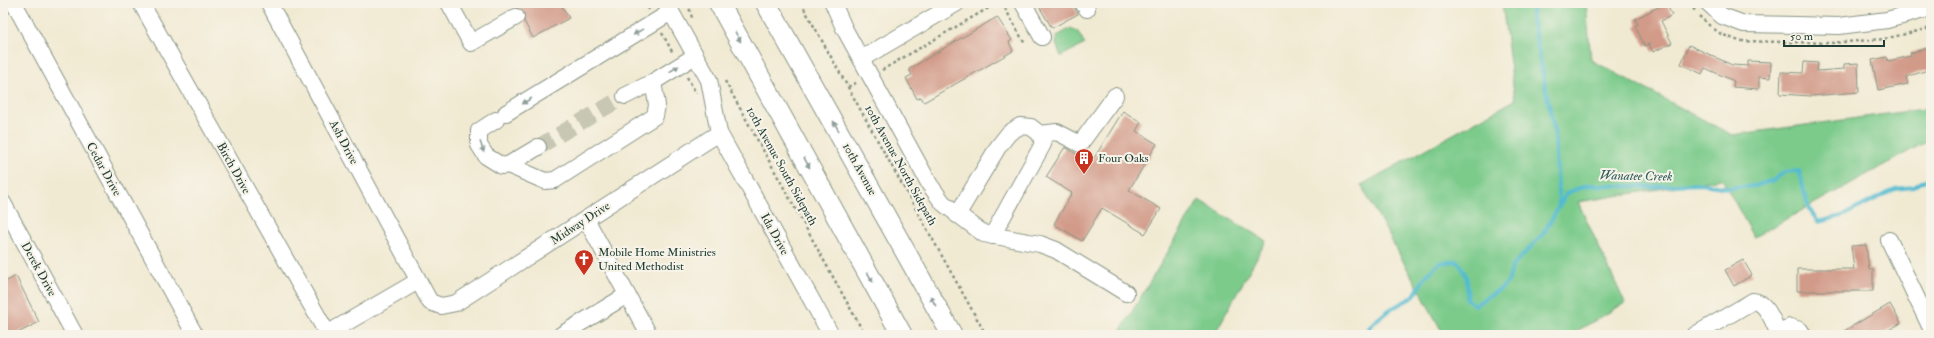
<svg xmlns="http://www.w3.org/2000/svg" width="1934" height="338" viewBox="0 0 1934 338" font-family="'IM FELL Double Pica',serif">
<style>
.green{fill:#7ccb8b;stroke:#4e8460}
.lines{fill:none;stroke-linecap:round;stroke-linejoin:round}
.stream{stroke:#53bbd1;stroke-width:4}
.building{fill:#d29a88}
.minor-tunnel{stroke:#c7c7b3;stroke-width:16;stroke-dasharray:16 8;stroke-linecap:butt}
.minor-casing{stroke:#889484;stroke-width:18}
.major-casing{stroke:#889484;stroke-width:22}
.path{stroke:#889484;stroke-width:2.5;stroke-dasharray:3 3;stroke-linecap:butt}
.minor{stroke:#fff;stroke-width:16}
.major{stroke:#fff;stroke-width:20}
.oneway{fill:#8f9e9a}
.labels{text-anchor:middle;stroke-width:4;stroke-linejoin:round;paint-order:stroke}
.street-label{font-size:12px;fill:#1f3d34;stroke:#f7f3e8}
.poi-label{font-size:12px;fill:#1f3d34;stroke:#f7f3e8;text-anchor:start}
.water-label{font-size:13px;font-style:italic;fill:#2c5c5b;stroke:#f7f3e8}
</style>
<rect width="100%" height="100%" fill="#f7f3e8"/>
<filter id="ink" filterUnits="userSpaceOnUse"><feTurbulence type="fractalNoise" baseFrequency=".025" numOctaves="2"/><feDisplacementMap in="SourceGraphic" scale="8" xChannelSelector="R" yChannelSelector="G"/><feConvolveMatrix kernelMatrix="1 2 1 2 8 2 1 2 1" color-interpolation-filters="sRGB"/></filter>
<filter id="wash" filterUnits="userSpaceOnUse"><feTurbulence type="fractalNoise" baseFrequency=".012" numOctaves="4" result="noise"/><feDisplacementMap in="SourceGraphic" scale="16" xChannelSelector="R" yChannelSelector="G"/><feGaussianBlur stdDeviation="0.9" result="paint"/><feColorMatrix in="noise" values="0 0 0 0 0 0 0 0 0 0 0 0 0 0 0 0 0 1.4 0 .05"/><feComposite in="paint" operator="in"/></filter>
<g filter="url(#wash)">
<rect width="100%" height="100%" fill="#f1ead3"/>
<!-- green -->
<g class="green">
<polygon points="1502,3 1586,3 1591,60 1732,135 1931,108 1931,139 1754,237 1722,179 1578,202 1625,303 1570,335 1444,335 1361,185 1515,100"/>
<polygon points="1071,28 1078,32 1085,44 1061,56 1056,44 1057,36"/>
<polygon points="1199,200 1266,241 1214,335 1118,335"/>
</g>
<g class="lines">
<!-- stream -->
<g class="stream">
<polyline points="1532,3 1532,18 1555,136 1559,206"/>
<path d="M1364,335L1374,322L1389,310L1413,297L1426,276L1439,263L1457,261C1468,274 1468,282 1467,299L1475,305L1503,287L1509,280L1512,267L1543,234L1566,194L1574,190L1589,185L1654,187L1670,185L1703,184L1728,188L1755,186L1773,180L1785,172L1799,171L1808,206L1818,222L1842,216L1895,189L1913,187L1931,177"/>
</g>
</g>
<g id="blocks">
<!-- building -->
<g class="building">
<polygon points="514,3 560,3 569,18 533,38 524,21 524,13 517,8"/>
<polygon points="1037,3 1072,3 1078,14 1052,28"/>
<polygon points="1666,3 1672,15 1661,21 1672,43 1653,52 1649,44 1645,46 1635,26 1638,24 1635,19"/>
<polygon points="997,17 1012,40 1009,42 1013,51 924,102 921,97 917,99 906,78 912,75 909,69"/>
<polygon points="1689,45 1732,65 1748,66 1748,61 1771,62 1770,78 1759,77 1759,89 1733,87 1734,81 1705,68 1702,74 1681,64"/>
<polygon points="1931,47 1931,69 1906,77 1908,84 1878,90 1872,60 1887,57 1888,61 1911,56 1910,53"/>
<polygon points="1804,62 1818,63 1817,71 1844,69 1844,64 1858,63 1859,92 1811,96 1780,94 1781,72 1803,73"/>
<polygon points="1123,111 1141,122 1136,131 1157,144 1129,190 1161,209 1145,234 1102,208 1082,241 1054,224 1072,193 1046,177 1065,147 1091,163"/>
<polygon points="1866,245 1869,269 1873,269 1873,291 1797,291 1797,269 1854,269 1851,246"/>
<polygon points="1743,260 1752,275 1734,286 1725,270"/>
<polygon points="16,276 39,322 14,335 3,335 3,283"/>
<polygon points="1890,304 1901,323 1880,335 1837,335"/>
</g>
</g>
</g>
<g filter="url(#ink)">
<use href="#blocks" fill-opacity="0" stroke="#889484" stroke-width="1"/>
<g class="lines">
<!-- minor-tunnel -->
<polyline class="minor-tunnel" points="538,147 625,96"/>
<defs>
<g id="minor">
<polyline points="14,3 195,335"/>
<polyline points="141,3 327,333"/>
<polyline points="269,3 430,302 441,306 456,303 719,133"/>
<polyline points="449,3 471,43 516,17"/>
<polyline points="666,3 709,80 719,133 831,335"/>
<polyline points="833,3 844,28 930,185 943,203 984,234 1040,244 1056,250 1126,293"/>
<polyline points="1023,3 1042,37"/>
<polyline points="1083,3 1087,9"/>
<polyline points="1708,3 1722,16 1744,24 1839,26 1887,20 1931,8"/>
<polyline points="861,59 957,3"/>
<polyline points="625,96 653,82 695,56"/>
<polyline points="506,113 671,12"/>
<polyline points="496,120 479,131 479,145 486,156 502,166 508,165 538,147"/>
<polyline points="1040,134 1057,132 1080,144 1115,96"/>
<polyline points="508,165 545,181 555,180 655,116 657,105 653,82"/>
<polyline points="3,203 75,335"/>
<polyline points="957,215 998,147 1009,133 1020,126 1031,127 1040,134 1043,144 992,236"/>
<polyline points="586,219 649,335"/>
<polyline points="1889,240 1931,328"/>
<polyline points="325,335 418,281"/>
<polyline points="561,335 627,295"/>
<path d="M1695,335L1753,301C1766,302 1772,319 1777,330L1781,331L1790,327L1800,330L1803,335"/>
</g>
<g id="major">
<polyline points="719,3 902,335"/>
<polyline points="766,3 952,335"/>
</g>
</defs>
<!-- minor casing -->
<use href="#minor" class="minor-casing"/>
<!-- major casing -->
<use href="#major" class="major-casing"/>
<!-- path -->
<g class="path">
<polyline points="646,3 649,10"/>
<polyline points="688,3 692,18"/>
<polyline points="801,3 986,335"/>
<polyline points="1002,3 1025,44"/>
<polyline points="1690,3 1695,11"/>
<polyline points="1699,16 1710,26"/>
<polyline points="1714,29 1721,34 1739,41 1831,43 1884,39 1931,28"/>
<polyline points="662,33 673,53"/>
<polyline points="882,70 997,3"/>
<polyline points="687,77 696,93"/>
<polyline points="725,81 865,335"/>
<polyline points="848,87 858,82"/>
</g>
<!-- minor -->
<use href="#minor" class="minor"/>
<!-- major -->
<use href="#major" class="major"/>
</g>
<!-- one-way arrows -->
<defs><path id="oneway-solid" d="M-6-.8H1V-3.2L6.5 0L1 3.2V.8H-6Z"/></defs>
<g class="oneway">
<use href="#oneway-solid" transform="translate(638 32) rotate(148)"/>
<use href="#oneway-solid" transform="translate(738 37) rotate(61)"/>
<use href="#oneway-solid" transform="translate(674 69) rotate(-32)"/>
<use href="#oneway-solid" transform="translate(527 101) rotate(148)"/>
<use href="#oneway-solid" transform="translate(836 126) rotate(-120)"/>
<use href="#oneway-solid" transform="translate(482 147) rotate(71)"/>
<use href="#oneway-solid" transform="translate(807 163) rotate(61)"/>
<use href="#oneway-solid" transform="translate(870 277) rotate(61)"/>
<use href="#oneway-solid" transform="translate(933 301) rotate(-119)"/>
</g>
</g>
<!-- icons -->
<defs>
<symbol id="building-pin" viewBox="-11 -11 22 30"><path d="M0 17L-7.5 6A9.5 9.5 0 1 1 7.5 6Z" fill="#c8321e" stroke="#f7f3e8"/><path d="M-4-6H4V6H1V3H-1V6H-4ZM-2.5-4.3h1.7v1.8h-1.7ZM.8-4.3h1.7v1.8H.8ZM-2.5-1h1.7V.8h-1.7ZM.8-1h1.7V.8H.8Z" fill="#fff"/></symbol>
<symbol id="church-pin" viewBox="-11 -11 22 30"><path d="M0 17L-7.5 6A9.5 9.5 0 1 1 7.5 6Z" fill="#c8321e" stroke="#f7f3e8"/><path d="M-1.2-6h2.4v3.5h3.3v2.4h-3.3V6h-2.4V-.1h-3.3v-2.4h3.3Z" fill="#fff"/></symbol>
</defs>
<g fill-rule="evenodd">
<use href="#building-pin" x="1073" y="147" width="22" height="30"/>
<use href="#church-pin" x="573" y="248" width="22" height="30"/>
</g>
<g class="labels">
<!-- street labels -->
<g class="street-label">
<text transform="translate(344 142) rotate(62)" y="4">Ash Drive</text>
<text transform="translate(901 165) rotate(61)" y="4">10th Avenue North Sidepath</text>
<text transform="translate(782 166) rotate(61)" y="4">10th Avenue South Sidepath</text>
<text transform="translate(234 168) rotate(61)" y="4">Birch Drive</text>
<text transform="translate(104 169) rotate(61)" y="4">Cedar Drive</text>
<text transform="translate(860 169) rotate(61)" y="4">10th Avenue</text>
<text transform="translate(580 223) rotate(-33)" y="4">Midway Drive</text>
<text transform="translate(775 234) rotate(61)" y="4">Ida Drive</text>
<text transform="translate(39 269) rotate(61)" y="4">Derek Drive</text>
</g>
<!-- poi labels -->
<g class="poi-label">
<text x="1098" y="162">Four Oaks</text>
<text x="598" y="256">Mobile Home Ministries<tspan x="598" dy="14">United Methodist</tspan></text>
</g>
<!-- water labels -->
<g class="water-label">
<text transform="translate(1636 175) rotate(1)" y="5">Wanatee Creek</text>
</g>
</g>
<!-- margin -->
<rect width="1934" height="338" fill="none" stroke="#f7f3e8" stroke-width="16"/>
<!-- scale -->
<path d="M1784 40v6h100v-6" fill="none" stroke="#1f3d34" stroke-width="2"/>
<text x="1790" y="40" font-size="12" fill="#1f3d34" stroke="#f7f3e8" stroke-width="3" paint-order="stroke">50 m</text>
</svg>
